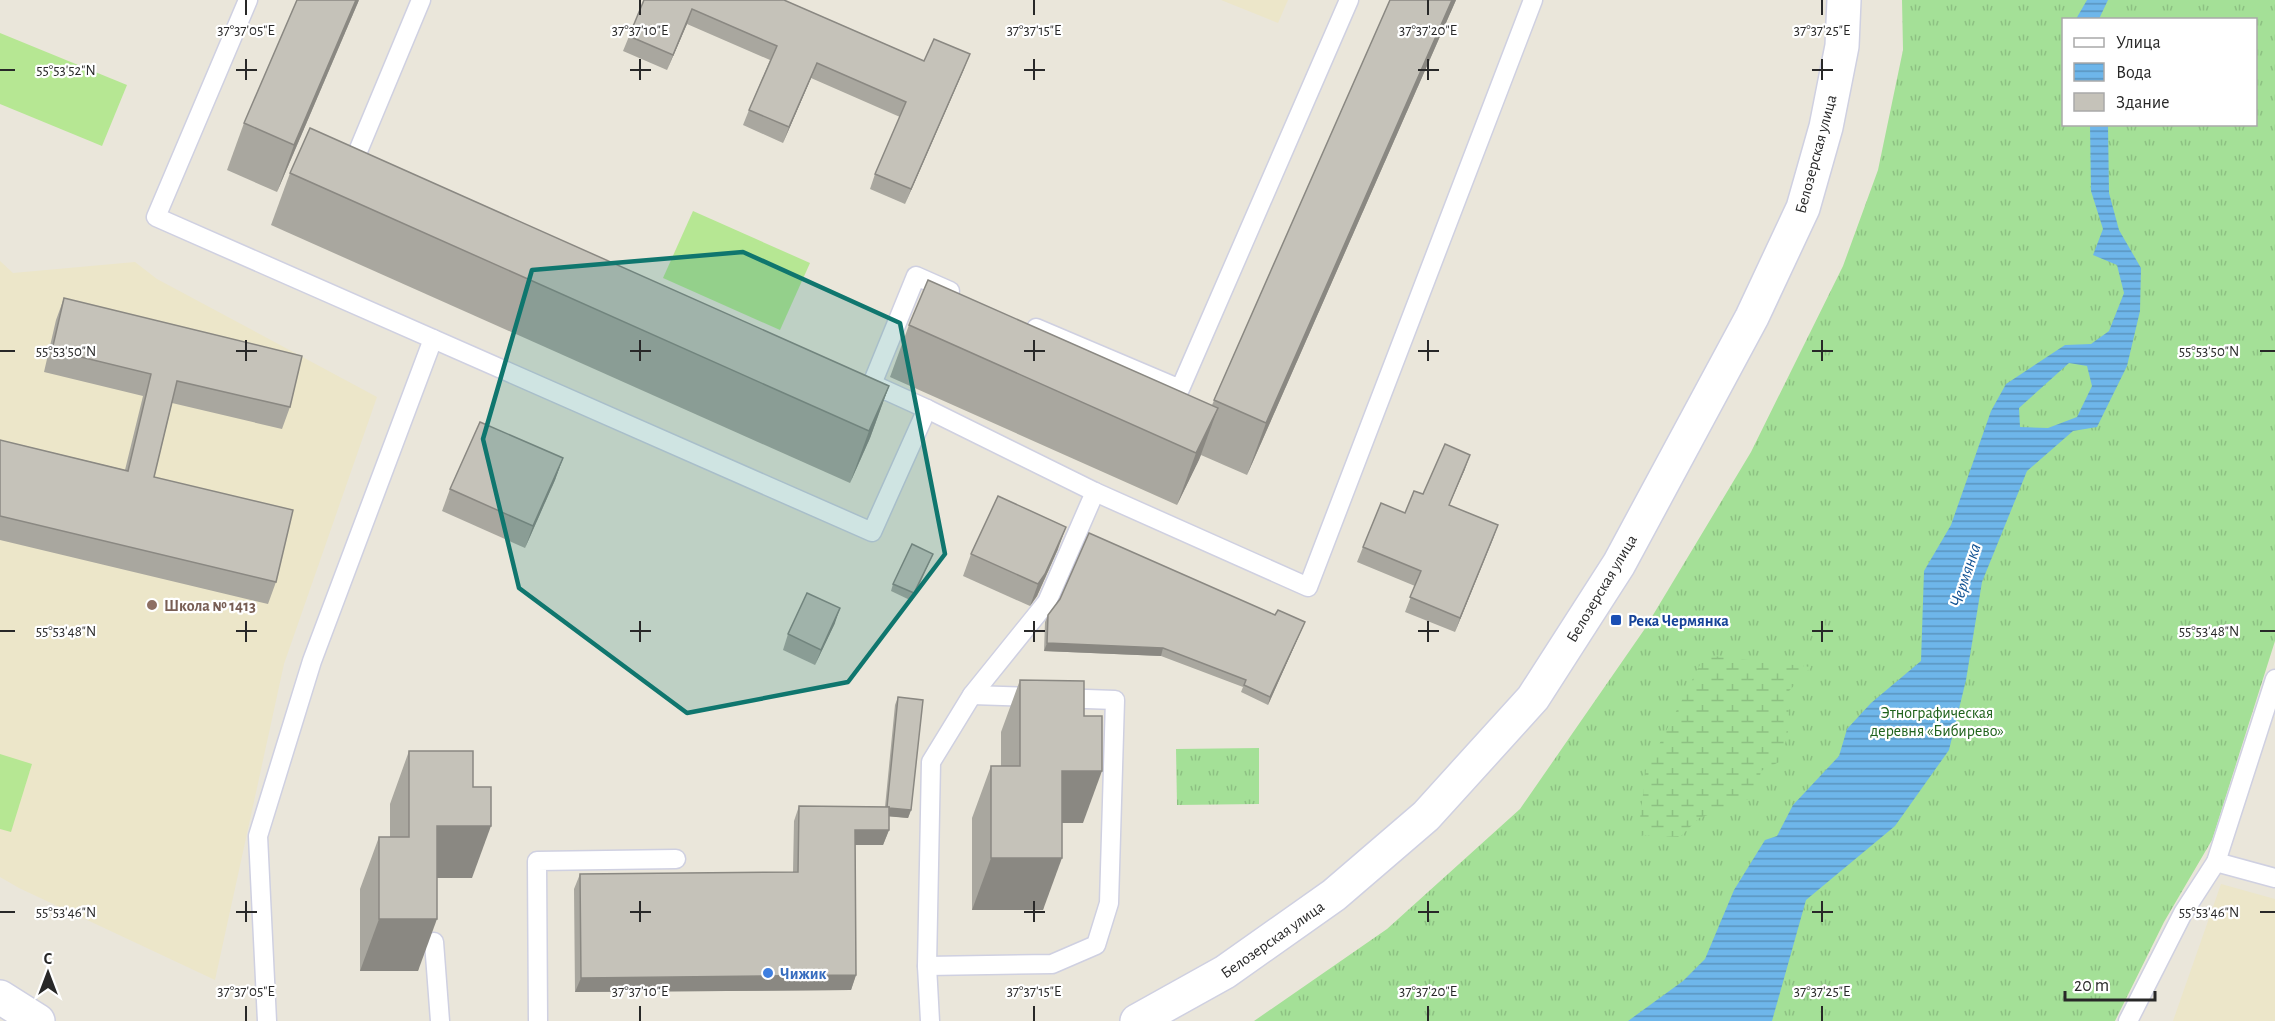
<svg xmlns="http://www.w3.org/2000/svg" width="2275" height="1021" viewBox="0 0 2275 1021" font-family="'Alegreya Sans',sans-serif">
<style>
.education{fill:#ece6c9}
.grass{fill:url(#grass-tufts);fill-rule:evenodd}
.wetland{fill:url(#wetland-marsh)}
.pitch{fill:#b6e793}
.water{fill:url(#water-rules);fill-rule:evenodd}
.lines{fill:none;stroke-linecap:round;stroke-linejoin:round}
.lane-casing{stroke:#cfd0e1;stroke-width:21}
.secondary-casing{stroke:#cfd0e1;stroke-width:36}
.lane{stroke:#fff;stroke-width:18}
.secondary{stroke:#fff;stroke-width:33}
.wall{fill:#a9a79f}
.shaded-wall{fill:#8a8882}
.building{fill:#c5c2b9;stroke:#8a8882;stroke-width:1.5}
.marked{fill:#0f766e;fill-opacity:0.2;stroke:#0f766e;stroke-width:4.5;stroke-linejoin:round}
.ticks{fill:none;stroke:#282828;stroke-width:2}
.education-dot{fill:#8d6e63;stroke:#fff;stroke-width:2}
.transit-dot{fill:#1a4fb4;stroke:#fff;stroke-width:2}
.shop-dot{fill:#3f7fe0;stroke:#fff;stroke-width:2}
.labels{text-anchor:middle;stroke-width:4.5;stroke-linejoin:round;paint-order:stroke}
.street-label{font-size:16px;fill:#282828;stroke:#fff}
.education-label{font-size:16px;font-weight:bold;fill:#785e54;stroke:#fff;text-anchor:start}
.transit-label{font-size:16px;font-weight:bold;fill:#164399;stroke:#fff;text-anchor:start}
.park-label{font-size:16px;fill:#1f621b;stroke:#fff}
.shop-label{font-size:16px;font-weight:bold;fill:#366cbe;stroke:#fff;text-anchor:start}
.water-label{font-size:18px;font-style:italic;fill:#115293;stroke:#fff}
.ticks-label{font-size:15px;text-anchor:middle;fill:#282828;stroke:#fff;stroke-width:4.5;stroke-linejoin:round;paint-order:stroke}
</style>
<defs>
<pattern id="grass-tufts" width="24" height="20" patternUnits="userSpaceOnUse" patternTransform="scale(1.5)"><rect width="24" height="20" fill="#a4e097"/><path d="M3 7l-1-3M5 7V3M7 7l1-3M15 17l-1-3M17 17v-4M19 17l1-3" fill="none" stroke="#8dc082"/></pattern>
<pattern id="wetland-marsh" width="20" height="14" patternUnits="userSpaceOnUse" patternTransform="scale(1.5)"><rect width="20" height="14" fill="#a4e097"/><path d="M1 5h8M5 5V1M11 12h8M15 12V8" fill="none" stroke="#8dc082"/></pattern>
<pattern id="water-rules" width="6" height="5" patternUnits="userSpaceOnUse" patternTransform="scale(1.5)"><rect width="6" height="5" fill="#6eb6ea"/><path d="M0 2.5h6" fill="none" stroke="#5a94be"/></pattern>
</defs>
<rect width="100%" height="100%" fill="#eae6da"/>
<!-- education -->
<g class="education">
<polygon points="1221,0 1288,0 1278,23"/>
<polygon points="0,261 13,273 135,262 157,279 377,397 284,664 215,980 19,888 0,877"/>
<polygon points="2221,884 2275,899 2275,1021 2173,1021"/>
</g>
<!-- grass -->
<g class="grass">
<path d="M1902,0H2275V641L2212,840L2164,922L2115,1021H1254L1387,929L1520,809L1644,630L1751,452L1843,266L1878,170L1903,50ZM2064,20H2256V124H2064Z"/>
<polygon points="1259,748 1259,804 1177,805 1176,749"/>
</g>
<!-- wetland -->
<polygon class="wetland" points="1705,655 1811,667 1789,691 1788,731 1781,761 1761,771 1756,794 1740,804 1699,818 1680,837 1638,835 1646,770"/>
<!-- pitch -->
<g class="pitch">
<polygon points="0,33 127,85 102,146 0,104"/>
<polygon points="693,211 810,263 780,330 663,278"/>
<polygon points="0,754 32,764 11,832 0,829"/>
</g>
<!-- water -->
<g class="water">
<polygon points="2087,0 2108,0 2099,19 2076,19"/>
<path d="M2090,125H2108L2109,193L2119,230L2141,268L2140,311L2127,366L2097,427L2073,431L2027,471L1982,582L1966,680L1949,750L1895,826L1806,900L1772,1021H1628L1683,981L1705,959L1734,890L1765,840L1777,836L1793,805L1839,756L1847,729L1871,703L1921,661L1924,571L1951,525L1991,411L2006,384L2065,345L2091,344L2109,331L2124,293L2117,265L2093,255L2103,229L2091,191ZM2069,363L2087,366L2092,386L2077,417L2048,428L2020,427L2019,408Z"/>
</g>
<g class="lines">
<defs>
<g id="lane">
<polyline points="248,0 156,217 872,532 927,409"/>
<polyline points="357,170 351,168 421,0"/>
<polyline points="1036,328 1180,389 1349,0"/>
<polyline points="872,384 916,276 950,291"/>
<polyline points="868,391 872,384 927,409 1095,492 1308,587 1533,0"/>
<polyline points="2216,862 2275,878"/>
<polyline points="434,942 440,1021"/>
<polyline points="927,966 1052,964 1096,945 1109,903 1115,700 972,695"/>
<polyline points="267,1021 258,836 312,661 433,339"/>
<polyline points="538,1021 537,861 676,859"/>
<polyline points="930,1021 927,966 931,762 972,695 1047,602 1095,492"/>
<polyline points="2128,1021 2183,913 2216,862 2275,679"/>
</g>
<g id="secondary">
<polyline points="0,997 38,1021"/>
<polyline points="1137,1021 1225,972 1334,895 1426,816 1533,698 1619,564 1752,317 1803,208 1826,127 1842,46 1844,0"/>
</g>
</defs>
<!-- lane casing -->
<use href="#lane" class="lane-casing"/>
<!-- secondary casing -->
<use href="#secondary" class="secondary-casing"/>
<!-- lane -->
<use href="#lane" class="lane"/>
<!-- secondary -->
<use href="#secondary" class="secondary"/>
</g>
<!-- wall -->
<g class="wall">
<polygon points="359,0 277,192 227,170 244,123"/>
<polygon points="644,0 784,0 924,61 964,69 905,204 870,189 875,174 900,117 811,78 783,143 743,125 749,110 770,60 687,24 667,70 623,51"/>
<polygon points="1390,0 1456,0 1247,475 1201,455 1177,505 890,377 909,325 1212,405"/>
<polygon points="290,173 889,386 870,438 850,483 271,225"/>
<polygon points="64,298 290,407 282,429 172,403 154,477 276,582 268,604 0,540 0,440 125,470 143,396 44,372 56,320"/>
<polygon points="563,458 555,480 525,548 442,511 450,489"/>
<polygon points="1465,469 1449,505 1498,525 1455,632 1405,612 1415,586 1357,562 1363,547 1405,513 1423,494"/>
<polygon points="1058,549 1037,596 1030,606 963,576 971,554"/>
<polygon points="933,554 912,601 891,591 893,584"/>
<polygon points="1048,615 1302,629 1268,705 1241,692 1243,687 1161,656 1044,651 1045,622"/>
<polygon points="835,623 815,665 783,650 788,634"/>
<polygon points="1020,680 1083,823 1062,823 1043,910 972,910 972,818 991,766 1001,766 1001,732"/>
<polygon points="898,697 911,810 908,818 889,816 889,830 883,845 855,845 856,975 851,990 575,992 574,889 580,874 793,872 794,821 799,806 885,807 895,705"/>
<polygon points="409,751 472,878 437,878 418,971 360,971 360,889 379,837 390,837 390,804"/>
</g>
<!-- shaded-wall -->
<g class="shaded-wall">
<polygon points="356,0 359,0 277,192 294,145"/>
<polygon points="1452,0 1456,0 1247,475 1266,423"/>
<polygon points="692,9 687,24 667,70 673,55"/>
<polygon points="970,54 964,69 905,204 911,189"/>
<polygon points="817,63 811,78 783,143 789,127"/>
<polygon points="889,386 870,438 850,483 869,431"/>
<polygon points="1218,408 1199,460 1177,505 1196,453"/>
<polygon points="1470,455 1465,469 1443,519 1449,505"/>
<polygon points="563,458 555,480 525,548 533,526"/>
<polygon points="1498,525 1493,539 1455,632 1460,618"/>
<polygon points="1066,527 1058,549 1037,596 1030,606 1038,584"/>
<polygon points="840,608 835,623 815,665 821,650"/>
<polygon points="1305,622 1302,629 1268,705 1270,697"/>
<polygon points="1047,643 1163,648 1161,656 1044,651"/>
<polygon points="1062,771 1102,771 1083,823 1043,823"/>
<polygon points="887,808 911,810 908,818 884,816"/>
<polygon points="437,826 491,826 472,878 418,878"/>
<polygon points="855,830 889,830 883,845 849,845"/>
<polygon points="991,858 1062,858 1043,910 972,910"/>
<polygon points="379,919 437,919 418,971 360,971"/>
<polygon points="856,975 851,990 575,992 581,978"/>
</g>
<!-- building -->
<g class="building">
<polygon points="297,0 356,0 294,145 244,123"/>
<polygon points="644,0 784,0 924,61 934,39 970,54 911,189 875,174 906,102 817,63 789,127 749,110 777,46 692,9 673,55 629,36"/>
<polygon points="1390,0 1452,0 1266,423 1214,400"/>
<polygon points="310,128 889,386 869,431 290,173"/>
<polygon points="928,280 1218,408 1196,453 909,325"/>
<polygon points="64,298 302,356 290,407 177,381 154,477 293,510 276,582 0,516 0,440 128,471 151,374 52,350"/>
<polygon points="480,422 563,458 533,526 450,489"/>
<polygon points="1445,444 1470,455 1449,505 1498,525 1460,618 1410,597 1421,571 1363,547 1381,503 1405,513 1414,491 1423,494"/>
<polygon points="998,496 1066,527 1045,574 1038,584 971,554"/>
<polygon points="1089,533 1275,615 1278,610 1305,622 1270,697 1244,685 1246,680 1163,648 1047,643 1048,615 1060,599"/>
<polygon points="912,544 933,554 914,593 893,584"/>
<polygon points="807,593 840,608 821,650 788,634"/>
<polygon points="1020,680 1084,681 1084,716 1102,716 1102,771 1062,771 1062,858 991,858 991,766 1020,766"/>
<polygon points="898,697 923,700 911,810 889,808 889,807 887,807"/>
<polygon points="409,751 473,751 473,787 491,787 491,826 437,826 437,919 379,919 379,837 409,837"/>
<polygon points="799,806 889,807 889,830 855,830 856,975 581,978 580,874 798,872"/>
</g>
<!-- marked area -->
<path class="marked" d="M743,252L900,323L945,554L848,682L687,713L519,588L483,439L532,270Z"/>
<!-- ticks -->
<path class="ticks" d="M246,0V15M640,0V15M1034,0V15M1428,0V15M1822,0V15M246,59V80M640,59V80M1034,59V80M1428,59V80M1822,59V80M0,70H15M236,70H257M630,70H651M1024,70H1045M1418,70H1439M1812,70H1833M246,340V361M640,340V361M1034,340V361M1428,340V361M1822,340V361M0,351H15M236,351H257M630,351H651M1024,351H1045M1418,351H1439M1812,351H1833M2260,351H2275M246,621V642M640,621V642M1034,621V642M1428,621V642M1822,621V642M0,631H15M236,631H257M630,631H651M1024,631H1045M1418,631H1439M1812,631H1833M2260,631H2275M246,901V922M640,901V922M1034,901V922M1428,901V922M1822,901V922M0,912H15M236,912H257M630,912H651M1024,912H1045M1418,912H1439M1812,912H1833M2260,912H2275M246,1006V1021M640,1006V1021M1034,1006V1021M1428,1006V1021M1822,1006V1021"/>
<!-- markers -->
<circle class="education-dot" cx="152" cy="605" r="6"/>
<rect class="transit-dot" x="1610" y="614" width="12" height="12" rx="3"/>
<circle class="shop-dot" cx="768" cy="973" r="6"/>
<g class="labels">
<!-- street labels -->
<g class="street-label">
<text transform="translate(1815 154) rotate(-75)" y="6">Белозерская улица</text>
<text transform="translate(1601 588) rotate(-59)" y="6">Белозерская улица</text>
<text transform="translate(1272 939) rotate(-35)" y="6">Белозерская улица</text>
</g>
<!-- education labels -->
<g class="education-label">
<text x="164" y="611">Школа № 1413</text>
</g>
<!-- transit labels -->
<g class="transit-label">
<text x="1628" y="626">Река Чермянка</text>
</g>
<!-- park labels -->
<g class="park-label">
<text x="1937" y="718">Этнографическая<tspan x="1937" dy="18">деревня «Бибирево»</tspan></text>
</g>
<!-- shop labels -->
<g class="shop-label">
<text x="780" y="979">Чижик</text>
</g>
<!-- water labels -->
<g class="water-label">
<text transform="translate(1965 575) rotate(-72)" y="6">Чермянка</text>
</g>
</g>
<g class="ticks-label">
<text x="246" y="35">37°37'05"E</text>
<text x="640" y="35">37°37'10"E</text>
<text x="1034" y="35">37°37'15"E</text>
<text x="1428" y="35">37°37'20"E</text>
<text x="1822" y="35">37°37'25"E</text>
<text x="66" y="75">55°53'52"N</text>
<text x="66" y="356">55°53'50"N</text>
<text x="2209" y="356">55°53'50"N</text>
<text x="66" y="636">55°53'48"N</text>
<text x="2209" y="636">55°53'48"N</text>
<text x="66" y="917">55°53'46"N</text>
<text x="2209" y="917">55°53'46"N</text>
<text x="246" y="996">37°37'05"E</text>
<text x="640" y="996">37°37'10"E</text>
<text x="1034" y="996">37°37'15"E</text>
<text x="1428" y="996">37°37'20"E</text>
<text x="1822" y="996">37°37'25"E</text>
</g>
<!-- legend -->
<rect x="2062" y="18" width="195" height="108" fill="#ffffff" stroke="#a9a9a9" stroke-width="1.5"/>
<rect x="2074" y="38" width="30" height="9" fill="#ffffff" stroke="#a9a9a9" stroke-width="1.5"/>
<text x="2116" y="48" font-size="18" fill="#282828">Улица</text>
<rect x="2074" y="63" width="30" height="18" fill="url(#water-rules)" stroke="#a9a9a9" stroke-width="1.5"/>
<text x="2116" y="78" font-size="18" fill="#282828">Вода</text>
<rect x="2074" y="93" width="30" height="18" fill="#c5c2b9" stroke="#a9a9a9" stroke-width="1.5"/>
<text x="2116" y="108" font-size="18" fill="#282828">Здание</text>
<!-- north arrow -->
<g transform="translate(48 973)" stroke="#ffffff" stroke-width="4.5" paint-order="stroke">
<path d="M0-4.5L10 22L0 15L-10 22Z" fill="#282828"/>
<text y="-9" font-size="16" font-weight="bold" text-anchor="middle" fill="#282828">С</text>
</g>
<!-- scale -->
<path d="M2065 991v9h90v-9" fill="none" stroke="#282828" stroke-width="3"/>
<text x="2074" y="991" font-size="18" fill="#282828" stroke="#ffffff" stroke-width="4.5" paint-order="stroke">20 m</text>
</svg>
